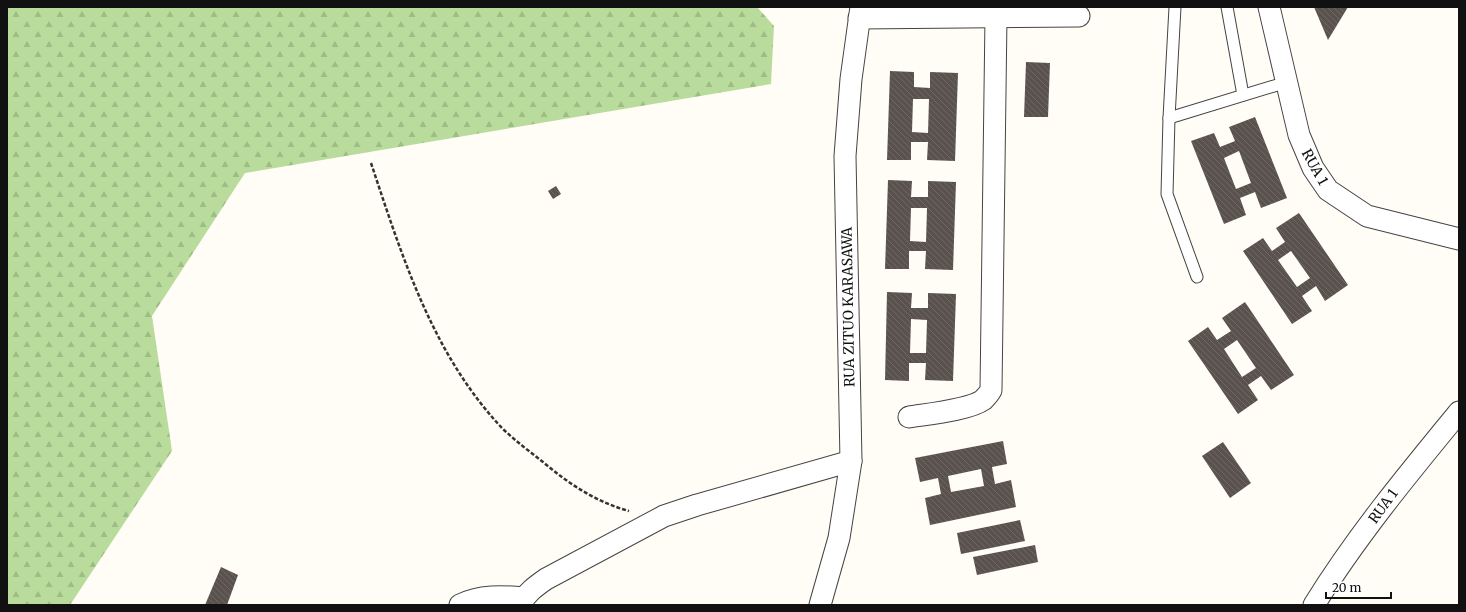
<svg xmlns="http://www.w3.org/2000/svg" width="1466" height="612" viewBox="0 0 1466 612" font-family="Merriweather,serif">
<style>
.forest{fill:url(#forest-firs)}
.building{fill:url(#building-back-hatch);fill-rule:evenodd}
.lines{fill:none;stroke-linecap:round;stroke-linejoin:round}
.service-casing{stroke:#444;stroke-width:13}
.minor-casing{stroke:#444;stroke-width:23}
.path{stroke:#333;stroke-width:2.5;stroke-dasharray:4 2;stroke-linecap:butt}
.service{stroke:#fff;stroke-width:11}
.minor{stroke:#fff;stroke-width:21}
.labels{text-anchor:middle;stroke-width:4;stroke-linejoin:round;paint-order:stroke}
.street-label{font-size:14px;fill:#111;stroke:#fff}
</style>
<defs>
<pattern id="forest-firs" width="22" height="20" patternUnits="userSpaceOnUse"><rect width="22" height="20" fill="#b9dc9c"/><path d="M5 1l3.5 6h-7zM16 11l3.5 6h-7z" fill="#9ebc85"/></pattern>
<pattern id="building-back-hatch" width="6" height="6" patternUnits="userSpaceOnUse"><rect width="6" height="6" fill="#5a524d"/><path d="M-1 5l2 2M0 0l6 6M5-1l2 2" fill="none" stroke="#6d6662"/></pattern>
</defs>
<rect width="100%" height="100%" fill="#fffdf5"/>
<!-- forest -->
<polygon class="forest" points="7,7 757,7 774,26 771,84 245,173 152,316 172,451 70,605 7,605"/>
<!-- building -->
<g class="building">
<polygon points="1314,7 1348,7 1328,40"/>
<polygon points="1026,62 1050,63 1048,117 1024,117"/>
<path d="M890,71L914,72V87L930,88V72L958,73L955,161L927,160L928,142H911V160H887ZM913,99H929L928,133L912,132Z"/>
<path d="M1255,117L1287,198L1261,208L1255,192L1240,198L1246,215L1224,224L1191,141L1214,133L1220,147L1235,141L1229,127ZM1239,151L1251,183L1236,189L1224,158Z"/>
<path d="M888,180L912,181L911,197H928V181L956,182L953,270L925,269L926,251H909V269H885ZM911,208H927L926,242L910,241Z"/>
<polygon points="556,186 561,194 553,199 548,191"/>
<path d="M1299,213L1348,285L1325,301L1316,286L1302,296L1312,311L1292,324L1243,251L1263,238L1272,251L1285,242L1276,228ZM1291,251L1310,278L1297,287L1278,260Z"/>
<path d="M887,292L912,293L911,308H928V293L956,294L953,381L925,380L926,363H909V381L885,380ZM911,319L927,320L926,353H910Z"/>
<path d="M1245,302L1294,375L1271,390L1261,376L1248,385L1258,400L1238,414L1188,341L1208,327L1217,340L1231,331L1222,318ZM1237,340L1256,368L1242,377L1224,349Z"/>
<path d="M1003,441L1007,464L992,467L995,484L1011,480L1016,507L930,525L925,498L941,494L938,478L920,482L915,458ZM981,469L984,486L951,492L948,476Z"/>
<polygon points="1223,442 1251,483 1230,498 1202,456"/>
<polygon points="1020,520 1025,541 961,554 957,533"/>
<polygon points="1035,545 1038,562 977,575 973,557"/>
<polygon points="221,567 238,575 227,605 205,605"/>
</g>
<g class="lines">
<defs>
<g id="service">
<polyline points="1175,7 1169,118 1167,194 1197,277"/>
<polyline points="1227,7 1243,95"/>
<polyline points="1169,118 1287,82"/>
</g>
<g id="minor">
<polyline points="1269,7 1299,135 1313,168 1328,190 1367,216 1459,239"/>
<polyline points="859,18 1079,16"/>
<path d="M909,417C927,414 969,410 983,400C986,397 989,394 991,390L996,17"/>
<path d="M460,605C480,595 503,596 524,598"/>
<path d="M520,605C526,593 536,586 546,579L664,516L697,505L851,461"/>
<polyline points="820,605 839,538 851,461 845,156 851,79 861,7"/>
<path d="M1314,605C1356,537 1408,474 1459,412"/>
</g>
</defs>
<!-- service casing -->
<use href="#service" class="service-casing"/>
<!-- minor casing -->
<use href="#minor" class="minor-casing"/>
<!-- path -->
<path class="path" d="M371,163C402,256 432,353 501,427C514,440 529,451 543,462C569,484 596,502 629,511"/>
<!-- service -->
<use href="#service" class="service"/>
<!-- minor -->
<use href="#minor" class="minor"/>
</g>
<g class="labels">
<!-- street labels -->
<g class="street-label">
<text transform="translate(1315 167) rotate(61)" y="5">RUA 1</text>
<text transform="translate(848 307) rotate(-91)" y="5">RUA ZITUO KARASAWA</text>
<text transform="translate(1383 506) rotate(-54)" y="5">RUA 1</text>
</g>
</g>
<!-- border -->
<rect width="1466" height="612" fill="none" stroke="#111111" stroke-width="16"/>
<!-- scale -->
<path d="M1326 592v6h65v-6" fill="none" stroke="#111111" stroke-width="2"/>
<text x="1332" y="592" font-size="12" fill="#111111" stroke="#ffffff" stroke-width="3" paint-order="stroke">20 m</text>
</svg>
